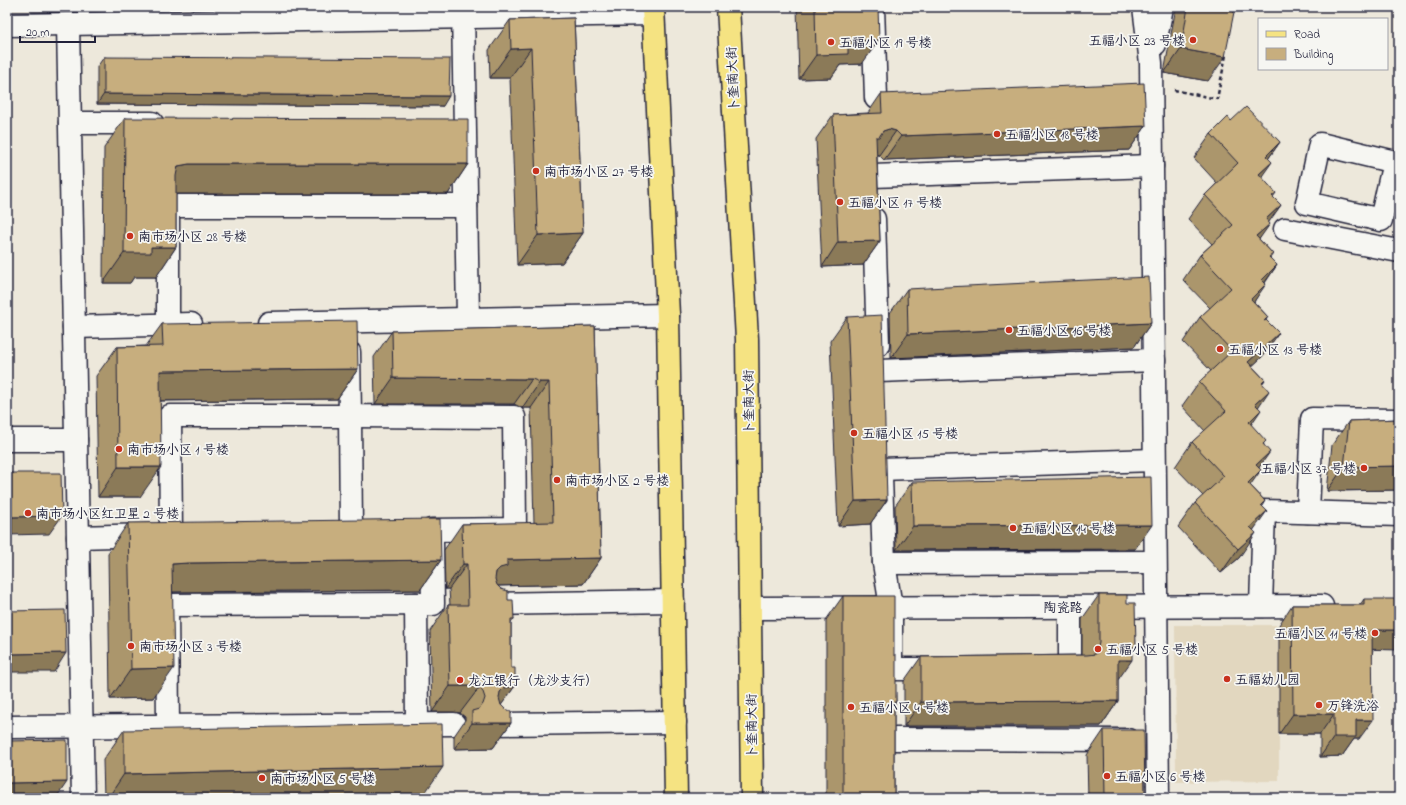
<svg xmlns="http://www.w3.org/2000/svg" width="1406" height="805" viewBox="0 0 1406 805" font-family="'Indie Flower','LXGW WenKai TC',sans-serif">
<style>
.built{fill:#e2d7bf}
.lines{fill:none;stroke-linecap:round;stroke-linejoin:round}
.minor-casing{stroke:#22223b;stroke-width:25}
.primary-casing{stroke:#22223b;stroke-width:25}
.path{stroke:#22223b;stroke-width:2.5;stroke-dasharray:4 3;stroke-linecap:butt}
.minor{stroke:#f6f6f2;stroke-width:22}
.primary{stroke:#f5e382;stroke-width:22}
.wall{fill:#ab966c;stroke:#22223b}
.shaded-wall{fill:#8b7a58;stroke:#22223b}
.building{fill:#c7ae7e;stroke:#22223b}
.poi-dot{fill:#c8321e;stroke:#f6f6f2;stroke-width:1.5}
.labels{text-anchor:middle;stroke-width:3.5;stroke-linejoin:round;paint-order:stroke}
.poi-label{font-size:13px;fill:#22223b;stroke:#f6f6f2;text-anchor:start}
.street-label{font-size:13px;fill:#22223b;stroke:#f6f6f2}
</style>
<rect width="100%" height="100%" fill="#ede8db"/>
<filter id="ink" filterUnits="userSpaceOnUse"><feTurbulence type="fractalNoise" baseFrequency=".025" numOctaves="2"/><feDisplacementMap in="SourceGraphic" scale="8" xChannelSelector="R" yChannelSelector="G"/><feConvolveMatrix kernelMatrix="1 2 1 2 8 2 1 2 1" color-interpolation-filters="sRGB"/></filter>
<g filter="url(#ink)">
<!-- built -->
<polygon class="built" points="1175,625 1279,625 1279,781 1176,782"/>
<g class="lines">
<defs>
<g id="minor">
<polyline points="463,7 468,319"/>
<polyline points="873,7 876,98"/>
<polyline points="1144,7 1151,63 1158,798"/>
<polyline points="68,24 83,798"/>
<polyline points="7,25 653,14"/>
<polyline points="1155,44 1162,7"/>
<polyline points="70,123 152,123"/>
<polyline points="1394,162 1381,220 1307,203 1320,144 1399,163"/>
<polyline points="873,176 1152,166"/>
<polyline points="874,219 878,345"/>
<polyline points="1285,229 1399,251"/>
<polyline points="269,323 668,315"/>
<polyline points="168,324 168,206 466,206"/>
<polyline points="74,327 191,324"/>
<polyline points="349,352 350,416 514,417 515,529 431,530"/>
<polyline points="879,371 1154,360"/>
<polyline points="7,440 76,440"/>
<polyline points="881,469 1154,460"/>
<polyline points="881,477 884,563 891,607 891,669 942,669"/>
<polyline points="1308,512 1312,419 1399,420"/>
<polyline points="171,535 170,416 350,416 351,531"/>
<polyline points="78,537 149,535"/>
<polyline points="884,563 1155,562"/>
<polyline points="416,604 433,604 432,542"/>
<polyline points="489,604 673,601"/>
<polyline points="1261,606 1264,511 1399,515"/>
<polyline points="750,608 1322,606"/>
<polyline points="1053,668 1070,667 1070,607"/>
<polyline points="493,724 675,722"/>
<polyline points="168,726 167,605 416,604 417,724"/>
<polyline points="7,727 454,724"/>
<polyline points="892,739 1128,740"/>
</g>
<g id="primary">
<polyline points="653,7 668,315 676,798"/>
<polyline points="728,7 747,339 752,798"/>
</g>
</defs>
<!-- minor casing -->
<use href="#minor" class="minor-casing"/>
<!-- primary casing -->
<use href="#primary" class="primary-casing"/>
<!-- path -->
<polyline class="path" points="1174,90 1217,99 1226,55"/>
<!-- minor -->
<use href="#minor" class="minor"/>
<!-- primary -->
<use href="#primary" class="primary"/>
</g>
<!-- wall -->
<g class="wall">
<polygon points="797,7 878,7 862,64 840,65 831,78 799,79"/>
<polygon points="1176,7 1235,7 1208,81 1164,73"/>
<polygon points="574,18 583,233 562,263 517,265 510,78 490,78 489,50 510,20"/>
<polygon points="104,57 443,106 97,104 97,67"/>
<polygon points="881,94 1146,126 1129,150 884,160 879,155 877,155 880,241 863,265 822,267 816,139 833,115 868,113"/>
<polygon points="125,118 468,164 448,194 176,194 176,247 156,277 134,277 130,283 103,283 104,148"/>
<polygon points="1231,121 1280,142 1268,159 1261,177 1276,193 1273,197 1281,205 1268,222 1259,239 1273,254 1270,258 1277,265 1265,283 1254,302 1268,317 1266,320 1262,357 1252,366 1265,380 1262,384 1258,407 1251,425 1264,444 1259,468 1250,485 1265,501 1262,506 1253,531 1239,558 1221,573 1178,527 1195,503 1203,496 1175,467 1192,442 1205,431 1182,406 1199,382 1211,371 1183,342 1200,317 1210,308 1183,280 1200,255 1212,244 1188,219 1205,195 1217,183 1194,158 1211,134"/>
<polygon points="907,289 1151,323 1134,347 891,358 890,313"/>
<polygon points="847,317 887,500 870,524 838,526 830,341"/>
<polygon points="162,324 358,369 337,399 161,401 140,497 98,497 96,376 117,347 146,346"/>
<polygon points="595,326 601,558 583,584 497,586 508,600 514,619 511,623 511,668 515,686 501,705 511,723 493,748 454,749 454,736 465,720 465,717 460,713 454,712 432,712 430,631 448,605 450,605 449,589 445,589 444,550 462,524 534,523 531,408 522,408 514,404 375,404 374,357 392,331"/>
<polygon points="1399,419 1399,490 1327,491 1332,445 1349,421"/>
<polygon points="912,482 1135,549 896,550 895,506"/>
<polygon points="128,523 441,560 420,590 173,592 153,698 110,699 108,553"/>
<polygon points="1099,595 1127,603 1136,647 1132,653 1118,680 1118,701 1101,726 904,726 904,681 921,657 1082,655 1082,619"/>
<polygon points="843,596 894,655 896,702 894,705 894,798 826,798 826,620"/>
<polygon points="1364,599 1373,649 1359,739 1354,739 1342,756 1320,757 1320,734 1279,734 1279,625 1292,605 1360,605"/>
<polygon points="124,730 422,797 362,798 104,798 103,760"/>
<polygon points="1104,730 1145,798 1088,798 1087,755"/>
</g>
<!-- shaded-wall -->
<g class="shaded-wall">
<polygon points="879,40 862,64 840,65 831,78 799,79 816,55 848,41"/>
<polygon points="531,48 510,78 490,78 511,49"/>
<polygon points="1181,49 1225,57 1208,81 1164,73"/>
<polygon points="104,94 449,96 443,106 97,104"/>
<polygon points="1146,126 1129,150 884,160 901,136"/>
<polygon points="889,129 896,131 879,155 872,154 876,137 883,131"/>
<polygon points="1280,142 1263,166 1266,156"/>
<polygon points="1272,162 1255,186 1259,174"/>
<polygon points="189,164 468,164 448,194 168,194 178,166"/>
<polygon points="1281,205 1264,229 1266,219"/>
<polygon points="1270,224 1253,248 1256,236"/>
<polygon points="583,233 562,263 517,265 538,235"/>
<polygon points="880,241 863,265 822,267 838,242"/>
<polygon points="151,247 176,247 156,277 134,277 130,283 103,283 124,253"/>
<polygon points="1277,265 1260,289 1266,284 1249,309 1234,323 1262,280"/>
<polygon points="1151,323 1134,347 891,358 908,334"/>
<polygon points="1279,333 1262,357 1231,386 1248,362"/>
<polygon points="358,369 337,399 140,401 160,371"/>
<polygon points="393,378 532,379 514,404 375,404"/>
<polygon points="540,382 549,382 531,408 522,408"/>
<polygon points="1269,391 1253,415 1255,404"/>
<polygon points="1261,410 1244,435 1249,422"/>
<polygon points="1270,452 1253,476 1256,465"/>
<polygon points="1399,466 1399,490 1327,491 1344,467"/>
<polygon points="118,467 161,467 140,497 98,497"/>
<polygon points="1261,470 1244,494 1248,483"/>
<polygon points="887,500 870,524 838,526 855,501"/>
<polygon points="1267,511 1250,535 1250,527"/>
<polygon points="62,516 49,534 7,535 7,517"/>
<polygon points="1152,525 1135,549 896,550 913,526"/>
<polygon points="1256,533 1239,558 1221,573 1238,549"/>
<polygon points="601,558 583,584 493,586 496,572 507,560"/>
<polygon points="441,560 420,590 167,592 172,564 188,563"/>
<polygon points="463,564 467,564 449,589 445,589"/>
<polygon points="1372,630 1399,630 1399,650 1359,649"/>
<polygon points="1132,647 1136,647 1126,660 1132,660 1115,684 1118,660"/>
<polygon points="66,653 54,672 7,672 7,654"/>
<polygon points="174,668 153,698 110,699 131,669"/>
<polygon points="450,686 472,686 479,688 460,713 454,712 432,712"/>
<polygon points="515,686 497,711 486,713 500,692 504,688"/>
<polygon points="1118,701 1101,726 904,726 921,702"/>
<polygon points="1293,714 1334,714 1320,734 1279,734"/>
<polygon points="1356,720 1373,720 1359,739 1354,739 1342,756 1320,757 1334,737"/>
<polygon points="472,723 511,723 493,748 454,749"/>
<polygon points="443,767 422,797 362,798 108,798 124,774"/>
<polygon points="67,782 56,798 7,798 7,783"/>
</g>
<!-- building -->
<g class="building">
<polygon points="815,7 878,7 879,40 848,41 848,54 816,55"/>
<polygon points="1188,7 1235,7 1225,57 1181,49"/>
<polygon points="574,18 583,233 538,235 531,48 511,49 510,20"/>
<polygon points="104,57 450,59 449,96 104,94"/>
<polygon points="1144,83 1146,126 901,136 896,131 889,129 883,131 879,137 876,137 880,241 838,242 833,115 882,113 881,94"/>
<polygon points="1246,107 1280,142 1266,156 1272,162 1259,174 1276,193 1272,196 1281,205 1266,219 1270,224 1256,236 1273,254 1269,257 1277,265 1262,280 1266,284 1251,299 1268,317 1264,321 1266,320 1279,333 1248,362 1265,380 1262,383 1269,391 1255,404 1261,410 1249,422 1266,441 1263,444 1270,452 1256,465 1261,470 1248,483 1265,501 1261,505 1267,511 1250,527 1256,533 1238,549 1195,503 1224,476 1192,442 1226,411 1199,382 1232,351 1200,317 1231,288 1200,255 1233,225 1205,195 1238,163 1211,134 1228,117 1231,121"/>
<polygon points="125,118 468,119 468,164 189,164 178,166 176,176 176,247 151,247 151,253 124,253"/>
<polygon points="1149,277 1151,323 908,334 907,289"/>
<polygon points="882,315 887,500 855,501 847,317"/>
<polygon points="357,321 358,369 160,371 161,467 118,467 117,347 163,346 162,324"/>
<polygon points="595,326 601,558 507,560 507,566 500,568 496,572 495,579 497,585 501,589 508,591 508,600 513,600 514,619 511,619 511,668 515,668 515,686 504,688 500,692 499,698 501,705 505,709 511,711 511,723 472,723 472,711 479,709 483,704 485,698 483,692 479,688 472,686 450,686 448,605 468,605 467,564 463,564 462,524 553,522 549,382 540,382 532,379 393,378 392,331"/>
<polygon points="1399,419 1399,466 1344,467 1349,421"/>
<polygon points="7,473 61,473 62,516 7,517"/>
<polygon points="1151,477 1152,525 913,526 912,482"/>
<polygon points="440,519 441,560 188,563 172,564 174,668 131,669 128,523"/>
<polygon points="1099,595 1127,595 1127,603 1135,603 1136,647 1132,647 1132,660 1118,660 1118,701 921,702 921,657 1087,655 1096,654 1099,643"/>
<polygon points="843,596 894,596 894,655 896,655 896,702 894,702 894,798 843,798"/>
<polygon points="1364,599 1399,599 1399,630 1372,630 1373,720 1356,720 1356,737 1334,737 1334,714 1293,714 1292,605 1364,605"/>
<polygon points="65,610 66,653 7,654 7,611"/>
<polygon points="442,724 443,767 124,774 124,730"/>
<polygon points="1104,730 1144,730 1145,798 1105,798"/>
<polygon points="67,740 67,782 7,783 7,741"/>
</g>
</g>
<!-- markers -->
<g class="poi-dot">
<circle cx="1193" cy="40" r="4"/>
<circle cx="831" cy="42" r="4"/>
<circle cx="997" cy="134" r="4"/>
<circle cx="536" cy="171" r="4"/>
<circle cx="840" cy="202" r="4"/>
<circle cx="130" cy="236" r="4"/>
<circle cx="1009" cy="330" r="4"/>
<circle cx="1220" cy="349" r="4"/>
<circle cx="854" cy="433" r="4"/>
<circle cx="119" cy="449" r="4"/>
<circle cx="1364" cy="468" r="4"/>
<circle cx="557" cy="480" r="4"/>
<circle cx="28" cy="513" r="4"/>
<circle cx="1013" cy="528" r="4"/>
<circle cx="1375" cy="633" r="4"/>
<circle cx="131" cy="646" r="4"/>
<circle cx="1098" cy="649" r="4"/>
<circle cx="1227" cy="679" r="4"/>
<circle cx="460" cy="680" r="4"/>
<circle cx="1319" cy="705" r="4"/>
<circle cx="851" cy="707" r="4"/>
<circle cx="1107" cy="776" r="4"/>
<circle cx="262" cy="778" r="4"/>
</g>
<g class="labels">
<!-- poi labels -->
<g class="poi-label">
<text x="1185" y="45" text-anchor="end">五福小区 23 号楼</text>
<text x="839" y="47">五福小区 19 号楼</text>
<text x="1005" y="139">五福小区 18 号楼</text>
<text x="544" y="176">南市场小区 27 号楼</text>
<text x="848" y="207">五福小区 17 号楼</text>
<text x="138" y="241">南市场小区 28 号楼</text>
<text x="1017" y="335">五福小区 16 号楼</text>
<text x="1228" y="354">五福小区 13 号楼</text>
<text x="862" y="438">五福小区 15 号楼</text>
<text x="127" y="454">南市场小区 1 号楼</text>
<text x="1356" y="473" text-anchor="end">五福小区 37 号楼</text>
<text x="565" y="485">南市场小区 2 号楼</text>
<text x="36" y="518">南市场小区红卫星 2 号楼</text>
<text x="1021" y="533">五福小区 14 号楼</text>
<text x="1367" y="638" text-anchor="end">五福小区 11 号楼</text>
<text x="139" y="651">南市场小区 3 号楼</text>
<text x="1106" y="654">五福小区 5 号楼</text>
<text x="1235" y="684">五福幼儿园</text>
<text x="468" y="685">龙江银行（龙沙支行）</text>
<text x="1327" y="710">万锋洗浴</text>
<text x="859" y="712">五福小区 4 号楼</text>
<text x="1115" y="781">五福小区 6 号楼</text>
<text x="270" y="783">南市场小区 5 号楼</text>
</g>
<!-- street labels -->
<g class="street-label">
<text transform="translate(732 79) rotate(-93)" y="5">卜奎南大街</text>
<text transform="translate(748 402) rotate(-91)" y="5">卜奎南大街</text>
<text x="1063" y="612">陶瓷路</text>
<text transform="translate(751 726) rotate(-91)" y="5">卜奎南大街</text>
</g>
</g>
<!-- margin -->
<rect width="1406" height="805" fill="none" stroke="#f6f6f2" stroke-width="24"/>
<rect x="12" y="12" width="1382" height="781" fill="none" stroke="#22223b" stroke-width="1.5" filter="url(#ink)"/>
<!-- legend -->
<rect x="1258" y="18" width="130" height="52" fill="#f6f6f2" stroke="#a1a1a9"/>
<rect x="1266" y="31" width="20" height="6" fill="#f5e382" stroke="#a1a1a9"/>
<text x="1294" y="38" font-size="12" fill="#22223b">Road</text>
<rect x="1266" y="48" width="20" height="12" fill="#c7ae7e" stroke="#a1a1a9"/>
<text x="1294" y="58" font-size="12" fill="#22223b">Building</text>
<!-- scale -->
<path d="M20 36v6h75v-6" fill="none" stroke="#22223b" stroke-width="2"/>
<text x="26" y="36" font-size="12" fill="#22223b" stroke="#f6f6f2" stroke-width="3" paint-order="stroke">20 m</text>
</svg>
